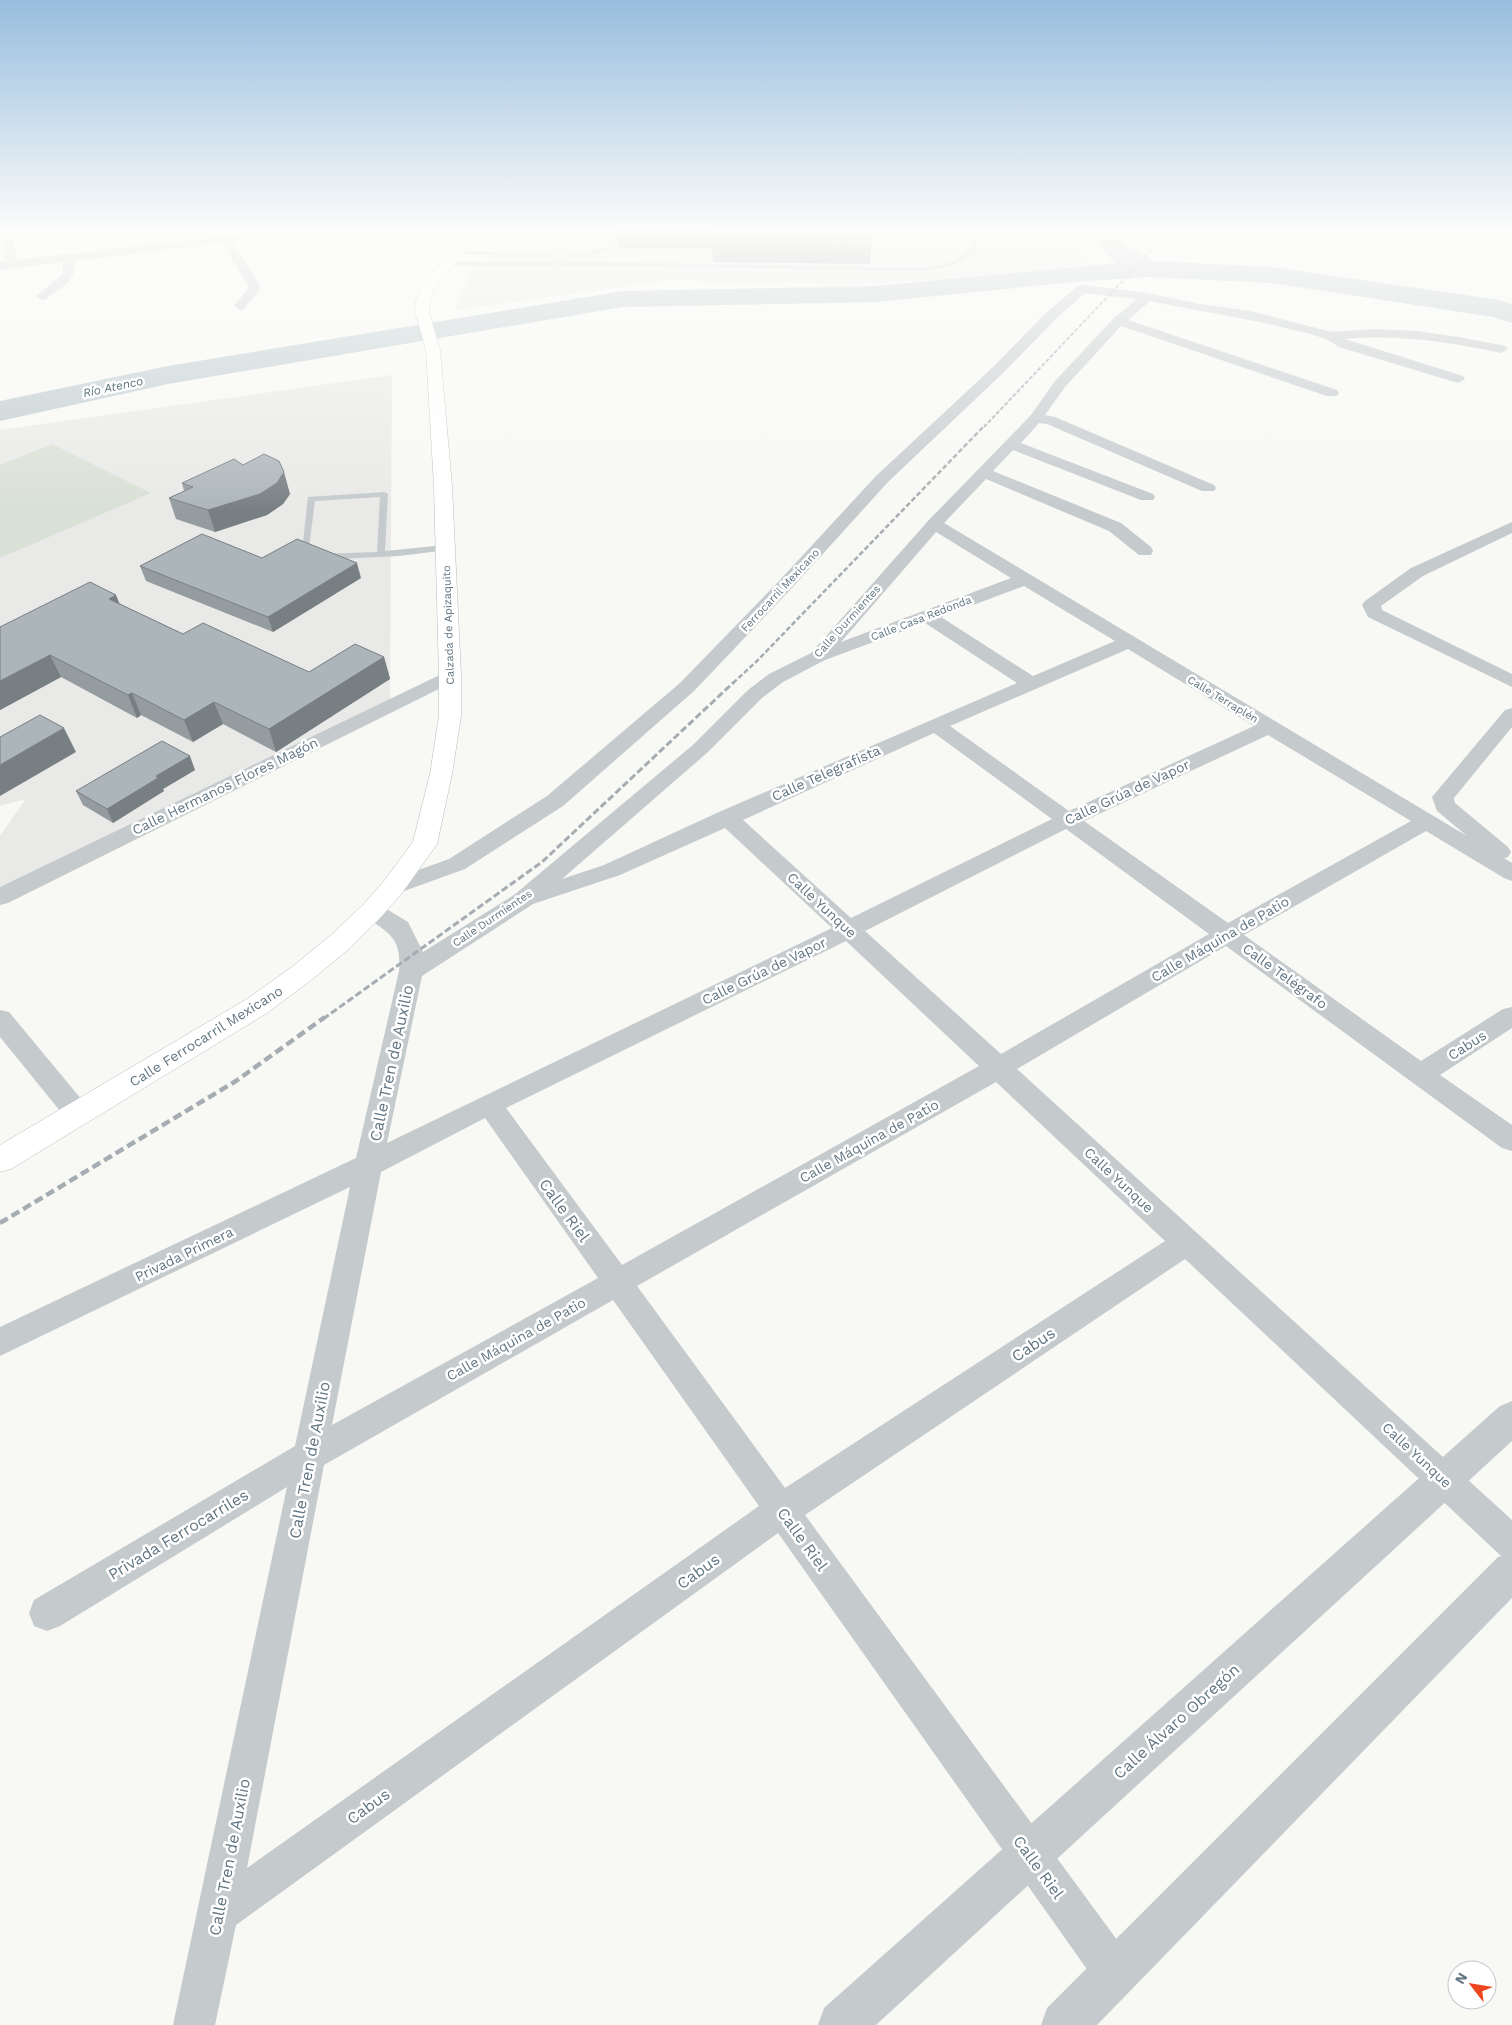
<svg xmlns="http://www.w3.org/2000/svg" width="1512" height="2025" viewBox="0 0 1512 2025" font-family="'Work Sans',sans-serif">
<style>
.built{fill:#e9e9e8}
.green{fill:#d9e0d5}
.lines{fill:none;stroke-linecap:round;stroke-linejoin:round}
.river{fill:#bdcace;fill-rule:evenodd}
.secondary-casing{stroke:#b7bdc1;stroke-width:1}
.service{fill:#c5cacd;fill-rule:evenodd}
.minor{fill:#c5cacd;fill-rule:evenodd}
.tertiary{fill:#c5cacd;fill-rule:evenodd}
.secondary{fill:#fff;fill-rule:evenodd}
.rail-far3{stroke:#a5adb2;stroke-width:2;stroke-dasharray:4 2;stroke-linecap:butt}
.rail-far2{stroke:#a5adb2;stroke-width:2.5;stroke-dasharray:5 2.5;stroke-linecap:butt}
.rail-far1{stroke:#a5adb2;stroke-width:3;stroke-dasharray:7 3;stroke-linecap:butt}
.rail{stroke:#a5adb2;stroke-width:4.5;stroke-dasharray:9 4.5;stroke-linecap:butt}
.wall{fill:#949ca0}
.shaded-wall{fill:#787f82}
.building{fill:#acb5ba;stroke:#787f82}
.labels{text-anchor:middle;stroke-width:5;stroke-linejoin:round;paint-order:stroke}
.far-street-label{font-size:11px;fill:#617582;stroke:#fff}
.far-water-label{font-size:12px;font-style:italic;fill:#5c757c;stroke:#fff}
.street-label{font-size:14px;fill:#617582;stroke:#fff}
.near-street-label{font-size:16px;fill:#617582;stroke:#fff}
</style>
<rect width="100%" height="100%" fill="#f8f8f5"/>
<!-- built -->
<g class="built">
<polygon points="502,229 1061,229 1093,265 946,279 862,284 664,281 456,310 468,278"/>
<polygon points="392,375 390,701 0,887 0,836 26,799 0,806 0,430"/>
</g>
<!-- green -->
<polygon class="green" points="52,444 151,493 0,558 0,465"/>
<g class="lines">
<!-- river -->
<polygon class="river" points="1087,229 1114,229 1130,248 1155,261 1273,267 1499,300 1512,304 1512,323 1493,317 1273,283 1150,277 1084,281 875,302 623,307 168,384 0,421 0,401 168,366 623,291 875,286 1118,263 1112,260"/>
<defs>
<polygon id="secondary" points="470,229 483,229 434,288 430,300 429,312 440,350 452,486 461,676 461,716 452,774 437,844 402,893 381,917 349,949 310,981 267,1013 11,1169 0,1172 0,1145 247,999 292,967 331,935 363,905 384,881 413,842 430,774 439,716 439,676 434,486 426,350 415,312 416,300 423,284"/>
</defs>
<!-- secondary casing -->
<use href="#secondary" class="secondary-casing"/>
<!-- service -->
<g class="service">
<polygon points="514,229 520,229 519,232 521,233 584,233 592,229 598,229 596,233 585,237 520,237 514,234"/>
<polygon points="616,229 622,229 615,248 592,256 569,257 566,255 591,252 610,246"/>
<path d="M965,229H971L978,247C963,265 943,269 921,271L556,265L449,266L446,264L449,262L556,261L921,268C941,266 958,262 972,247Z"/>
<polygon points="457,251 549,253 552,255 549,257 459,254"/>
<path d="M384,492L388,494L385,551L445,545L448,546V550L399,556L318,560L306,555L302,551L308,497ZM380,497L377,552L319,554L309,548L315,501Z"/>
</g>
<!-- minor -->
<g class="minor">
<path d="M0,229H11L17,260L283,229H316L310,232L232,242L259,283L260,289L244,309L240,310L234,306L248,289L247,283L221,243L75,261C75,283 63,286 46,299L42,300L36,296L61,276L63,273V262L0,270V262H5Z"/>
<polygon points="433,229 445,229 471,245 465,248 461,247 437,235"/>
<path d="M1082,285L1147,293L1200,304L1251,311L1332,332L1375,329L1417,331L1459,337L1506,346L1508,349L1501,353C1450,342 1398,334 1345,339L1463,376L1465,379L1458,383L1339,347C1324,336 1307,333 1289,329C1243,317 1196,311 1150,301L1128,320L1337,390L1339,393L1337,396H1327L1121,326L1065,387L1045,415L1055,417L1214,485L1216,488L1214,491H1202L1047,424L1039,423L1021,443L1153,494L1155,497L1153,500H1141L1013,450L993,471L1121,523L1151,547L1153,551L1151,555H1139L1109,531L986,479L944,523L1467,836L1437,811L1432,797L1505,710L1512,708V727L1454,798L1455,803L1508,847L1511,852L1508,857L1504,858L1512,863V881L1504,878L1426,831L1244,935L1421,1061L1503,1009L1512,1007V1028L1440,1075L1512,1125V1151L1502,1148L1226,946L1017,1069L1512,1520V1560L1500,1555L1185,1259L805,1515L1131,1959L1137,1974L1131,1989L1116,1995L1101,1989L778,1533L236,1925L215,2025H173L287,1487L60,1626L47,1631L34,1626L29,1613L34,1600L295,1446L350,1187L0,1356V1327L356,1158L399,971C401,947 396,937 376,924C369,920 364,917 360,911L364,905L372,903L380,905L408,922L423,952L514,895L694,744L748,690L769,674L811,653L928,521L1031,415L1055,381L1114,318L1137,299L1085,293L1058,317L1002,374L888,482L791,589L694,691L563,806L465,869L393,895L385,892L382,887L385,882L449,859L547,796L680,683L779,581L876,476L992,368L1048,311L1078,286ZM936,532L1011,578L841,642ZM1024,586L1115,641L1033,676L941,617ZM925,623L1017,683L719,812L604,865L562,879L708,752L762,698L783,682L825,660ZM1128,649L1254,726L1069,811L950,726ZM934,733L1052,819L851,918L743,820ZM1268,735L1411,821L1228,923L1084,821ZM725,828L832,928L387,1143L422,976L533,904L620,875ZM1066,829L1209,934L1001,1054L865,931ZM846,941L979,1066L622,1265L506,1108ZM996,1082L1165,1241L785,1488L637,1286ZM485,1118L598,1278L332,1425L381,1172ZM613,1300L759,1506L247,1868L324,1465Z"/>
<polygon points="1512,522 1512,533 1423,576 1381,606 1382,610 1512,674 1512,687 1368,617 1362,605 1365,601 1411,568"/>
<polygon points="450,670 457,672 460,676 457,680 8,903 0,905 0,887"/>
<polygon points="0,1010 9,1012 87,1106 91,1114 87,1122 78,1125 69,1122 0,1037"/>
</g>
<!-- tertiary -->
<g class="tertiary">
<polygon points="1512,1401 1512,1441 876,2025 818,2025 824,2008 1500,1406"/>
<polygon points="1512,1552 1512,1598 1097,2025 1041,2025 1047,2008 1498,1557"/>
</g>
<!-- secondary -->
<use href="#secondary" class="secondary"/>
<!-- rail-far3 -->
<polyline class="rail-far3" points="984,427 1172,229"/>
<!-- rail-far2 -->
<polyline class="rail-far2" points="733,683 757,661 985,425"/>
<!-- rail-far1 -->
<polyline class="rail-far1" points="323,1019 542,862 734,682"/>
<!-- rail -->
<polyline class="rail" points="0,1223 236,1081 325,1017"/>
</g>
<!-- wall -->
<g class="wall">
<polygon points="869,229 871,246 870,264 713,262 712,248 619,248 618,230"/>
<polygon points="182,483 290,494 283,504 267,515 215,532 176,519 169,498 184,491"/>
<polygon points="262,558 361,578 273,632 146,581 140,566"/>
<polygon points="120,604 183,634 309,672 384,657 390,679 276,752 223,724 193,742 141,715 137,718 61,677 0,710 0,627"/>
<polygon points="195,770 163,789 164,791 113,823 83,805 76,791"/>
</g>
<!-- shaded-wall -->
<g class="shaded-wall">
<polygon points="284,472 290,494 283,504 267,515 215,532 208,510"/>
<polygon points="357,563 361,578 273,632 268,617"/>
<polygon points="116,595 125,617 109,599"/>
<polygon points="50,655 61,677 0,710 0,681"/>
<polygon points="384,657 390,679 276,752 269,729"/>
<polygon points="132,693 141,715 137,718 128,695"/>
<polygon points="214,702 223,724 193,742 184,720"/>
<polygon points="64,728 76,752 0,796 0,765"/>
<polygon points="190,756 195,770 163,789 164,791 113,823 107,809 156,776"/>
</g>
<!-- building -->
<g class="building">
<polygon points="618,229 869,229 871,246 712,244 714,230 618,230"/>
<polygon points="264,454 279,461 284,472 277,483 260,494 208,510 169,498 193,487 182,483 234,459 243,465"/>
<polygon points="202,534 262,558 297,539 357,563 268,617 140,566"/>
<polygon points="90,582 116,595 109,599 183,634 203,623 309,672 355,644 384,657 269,729 214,702 184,720 132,693 128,695 50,655 0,681 0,627"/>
<polygon points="40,715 64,728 0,765 0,737"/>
<polygon points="162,741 190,756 156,776 158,778 107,809 76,791"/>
</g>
<!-- sky -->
<linearGradient id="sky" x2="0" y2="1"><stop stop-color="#97bdde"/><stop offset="0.45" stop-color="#fcfcfa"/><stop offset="1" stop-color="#fcfcfa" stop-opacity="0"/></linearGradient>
<rect width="1512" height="512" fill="url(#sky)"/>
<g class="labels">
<!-- far-street labels -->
<g class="far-street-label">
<text transform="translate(780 590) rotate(-47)" y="4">Ferrocarril Mexicano</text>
<text transform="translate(921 618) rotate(-21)" y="4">Calle Casa Redonda</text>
<text transform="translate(847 621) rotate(-48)" y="4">Calle Durmientes</text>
<text transform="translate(448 625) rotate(-92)" y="4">Calzada de Apizaquito</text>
<text transform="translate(1223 699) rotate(31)" y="4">Calle Terraplén</text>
<text transform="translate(492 918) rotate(-34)" y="4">Calle Durmientes</text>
</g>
<!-- far-water labels -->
<g class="far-water-label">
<text transform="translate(113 387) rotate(-12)" y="4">Río Atenco</text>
</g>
<!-- street labels -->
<g class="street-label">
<text transform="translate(826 773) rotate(-24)" y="5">Calle Telegrafista</text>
<text transform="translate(225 786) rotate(-26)" y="5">Calle Hermanos Flores Magón</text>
<text transform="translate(1127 792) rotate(-25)" y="5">Calle Grúa de Vapor</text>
<text transform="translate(822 905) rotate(43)" y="5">Calle Yunque</text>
<text transform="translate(1220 939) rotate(-30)" y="5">Calle Máquina de Patio</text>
<text transform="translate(764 971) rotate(-26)" y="5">Calle Grúa de Vapor</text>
<text transform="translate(1285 976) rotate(36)" y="5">Calle Telégrafo</text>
<text transform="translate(206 1036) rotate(-32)" y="5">Calle Ferrocarril Mexicano</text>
<text transform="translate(1467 1045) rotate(-33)" y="5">Cabus</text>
<text transform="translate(869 1141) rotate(-29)" y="5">Calle Máquina de Patio</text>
<text transform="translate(1119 1180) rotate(43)" y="5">Calle Yunque</text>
<text transform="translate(184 1254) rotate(-26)" y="5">Privada Primera</text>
<text transform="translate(516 1339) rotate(-29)" y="5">Calle Máquina de Patio</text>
<text transform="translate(1417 1455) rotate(43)" y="5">Calle Yunque</text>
</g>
<!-- near-street labels -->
<g class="near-street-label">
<text transform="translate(391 1063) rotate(-78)" y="6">Calle Tren de Auxilio</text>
<text transform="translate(565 1210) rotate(54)" y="6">Calle Riel</text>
<text transform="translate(1033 1344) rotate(-34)" y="6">Cabus</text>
<text transform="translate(309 1460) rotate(-79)" y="6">Calle Tren de Auxilio</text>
<text transform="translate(178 1534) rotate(-31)" y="6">Privada Ferrocarriles</text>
<text transform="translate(803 1539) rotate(54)" y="6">Calle Riel</text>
<text transform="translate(698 1571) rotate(-36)" y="6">Cabus</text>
<text transform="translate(1176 1721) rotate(-42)" y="6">Calle Álvaro Obregón</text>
<text transform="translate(368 1806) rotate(-36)" y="6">Cabus</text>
<text transform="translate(229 1857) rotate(-79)" y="6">Calle Tren de Auxilio</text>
<text transform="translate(1039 1867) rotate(54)" y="6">Calle Riel</text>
</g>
</g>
<!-- north arrow -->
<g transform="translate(1472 1985) rotate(301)"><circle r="24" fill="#ffffff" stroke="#c0c8cd"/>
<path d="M0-4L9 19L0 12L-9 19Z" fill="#ee451f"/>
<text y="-8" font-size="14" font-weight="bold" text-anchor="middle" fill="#617582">N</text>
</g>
</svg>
